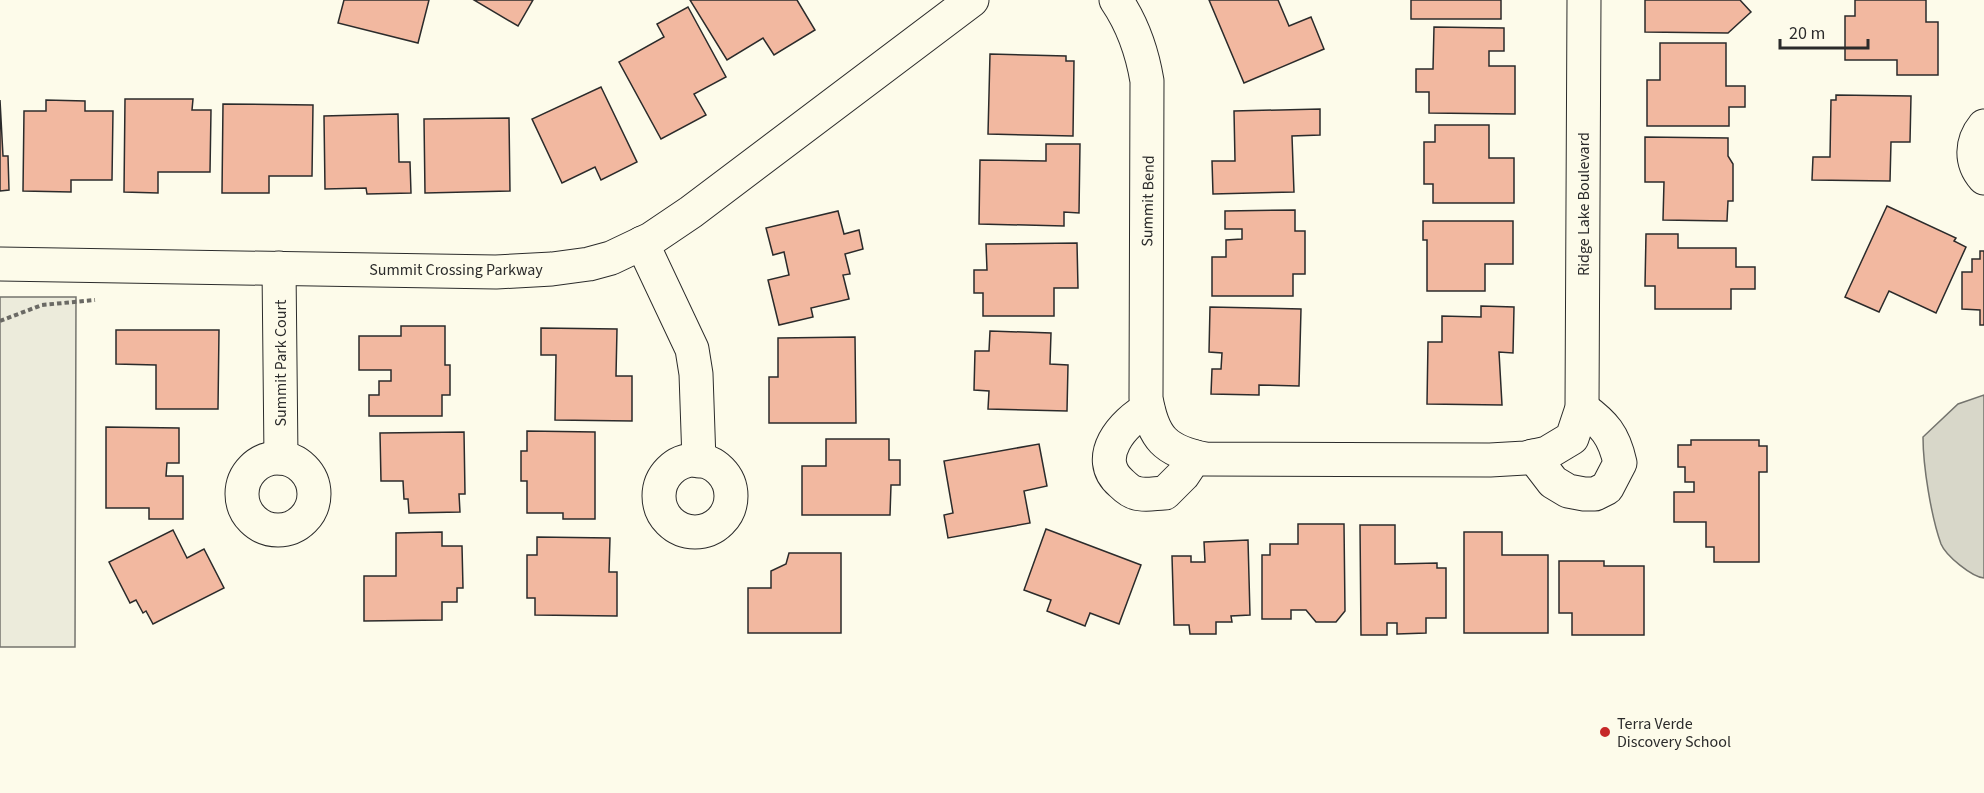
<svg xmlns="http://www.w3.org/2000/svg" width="1984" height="793" viewBox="0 0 1984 793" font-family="'Source Sans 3',sans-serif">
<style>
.green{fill:#ecebdb;stroke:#74746e;stroke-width:1.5}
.water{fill:#d8d7c9;stroke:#74746e;stroke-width:1.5}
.building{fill:#f2b8a0;stroke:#2b2b2b;stroke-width:1.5}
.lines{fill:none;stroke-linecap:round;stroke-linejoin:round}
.minor-casing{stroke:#2b2b2b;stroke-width:35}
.path{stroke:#6a6964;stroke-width:4;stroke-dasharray:4.5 3;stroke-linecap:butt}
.minor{stroke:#fdfbea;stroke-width:33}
.poi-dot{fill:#c62828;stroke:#fdfbea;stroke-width:2}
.labels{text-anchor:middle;stroke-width:4.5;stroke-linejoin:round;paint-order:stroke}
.street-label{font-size:16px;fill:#2b2b2b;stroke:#fdfbea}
.poi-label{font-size:16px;fill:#2b2b2b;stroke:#fdfbea;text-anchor:start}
</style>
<rect width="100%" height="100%" fill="#fdfbea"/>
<!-- green -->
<polygon class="green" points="0,297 76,297 75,647 0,647"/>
<!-- water -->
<path class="water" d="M1984,395V578C1972,577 1946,556 1941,544C1931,516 1923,466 1923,437L1958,404Z"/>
<!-- building -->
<g class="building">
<polygon points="344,0 429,0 418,43 338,23"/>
<polygon points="474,0 533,0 518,26"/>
<polygon points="690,0 797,0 815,30 774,55 763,38 727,60"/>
<polygon points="1209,0 1278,0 1289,26 1311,17 1324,49 1244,83"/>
<rect x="1411" y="0" width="90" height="19"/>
<polygon points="1645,0 1740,0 1751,12 1728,33 1645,32"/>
<polygon points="1855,0 1926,0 1926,22 1938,22 1938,75 1897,75 1897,60 1845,60 1845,16 1855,16"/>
<polygon points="688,7 726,77 694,94 706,115 661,139 619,62 664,37 657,24"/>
<polygon points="1434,27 1504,28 1504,51 1489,51 1489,66 1515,66 1515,114 1429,113 1429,92 1416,92 1416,69 1433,69"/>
<polygon points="1660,43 1726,43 1726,86 1745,86 1745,107 1729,107 1729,126 1647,126 1647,80 1660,80"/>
<polygon points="990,54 1066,56 1066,61 1074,61 1073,136 988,134"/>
<polygon points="601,87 637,162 601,180 595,167 562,183 532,119"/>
<polygon points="1836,95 1911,96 1910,142 1891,142 1890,181 1812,180 1813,157 1830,157 1831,100 1836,100"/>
<polygon points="125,99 193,99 192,110 211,110 210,172 158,172 158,193 124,192"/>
<polygon points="0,100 3,156 8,156 9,190 0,191"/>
<polygon points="46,100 85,101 85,111 113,111 112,180 71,180 71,192 23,191 24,111 46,111"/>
<polygon points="223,104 313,105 312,176 269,176 269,193 222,193"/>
<polygon points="1320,109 1320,135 1292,136 1294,192 1213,194 1212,161 1235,161 1234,111"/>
<polygon points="398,114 399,162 410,162 411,193 367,194 366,188 325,189 324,116"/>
<polygon points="509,118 510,191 425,193 424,119"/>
<polygon points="1435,125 1489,125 1489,158 1514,158 1514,203 1433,203 1433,184 1424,184 1424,142 1435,142"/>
<polygon points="1645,137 1728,138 1728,156 1733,164 1733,201 1728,201 1727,221 1663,220 1664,182 1645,182"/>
<polygon points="1046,144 1080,144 1079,213 1064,212 1064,226 979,224 980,160 1046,161"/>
<polygon points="1887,206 1956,238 1954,241 1966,247 1936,313 1889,291 1879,312 1845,297"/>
<polygon points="1295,210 1295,231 1305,231 1305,274 1293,274 1293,296 1212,296 1212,257 1226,257 1226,240 1242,239 1242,229 1225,229 1225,211"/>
<polygon points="838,211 844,234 859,230 863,249 845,254 850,274 843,275 849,299 811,308 813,317 779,325 768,280 789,275 784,252 773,255 766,228"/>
<polygon points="1423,221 1513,221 1513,264 1485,264 1485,291 1427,291 1427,240 1423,240"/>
<polygon points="1646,234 1678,234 1678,248 1736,248 1736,267 1755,267 1755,289 1731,289 1731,309 1655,309 1655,286 1645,286"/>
<polygon points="1077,243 1078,288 1054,288 1054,316 983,316 983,293 974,293 974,270 987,270 986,244"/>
<polygon points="1980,251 1984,251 1984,325 1980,325 1980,310 1962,309 1962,272 1972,272 1972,259 1980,259"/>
<polygon points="1481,306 1514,307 1513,353 1499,352 1502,405 1427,404 1428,342 1442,342 1442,316 1481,317"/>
<polygon points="1210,307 1301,309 1299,386 1259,385 1259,395 1211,394 1212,369 1221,369 1222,353 1209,352"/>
<polygon points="401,326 445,326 445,365 450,365 450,395 442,395 442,416 369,416 369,395 379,395 379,381 391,381 391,370 359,370 359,336 401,336"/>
<polygon points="541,328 617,329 616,376 632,376 632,421 555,420 556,355 541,355"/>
<polygon points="116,330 219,330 218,409 156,409 156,365 116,364"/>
<polygon points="990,331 1051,333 1050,364 1068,365 1067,411 988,409 989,391 974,390 975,351 989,351"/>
<polygon points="855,337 856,423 769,423 769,377 778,377 778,338"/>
<polygon points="106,427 179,428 179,463 167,463 166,476 183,476 183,519 149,519 149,508 106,508"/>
<polygon points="527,431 595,432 595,519 563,519 563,513 527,513 527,481 521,481 521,451 527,451"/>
<polygon points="464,432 465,494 459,494 460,512 409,513 408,499 404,499 403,481 381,481 380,433"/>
<polygon points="826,439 889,439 889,460 900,460 900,485 891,485 890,515 802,515 802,466 826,466"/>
<polygon points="1691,440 1759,440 1759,446 1767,446 1767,472 1759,472 1759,562 1714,562 1714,547 1706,547 1706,522 1674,522 1674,492 1694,492 1694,482 1685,482 1685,467 1678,467 1678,445 1691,445"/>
<polygon points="1039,444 1047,486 1024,491 1030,523 948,538 944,515 953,513 944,461"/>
<polygon points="1298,524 1344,524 1345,611 1336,622 1316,622 1306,610 1291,610 1291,619 1262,619 1262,555 1270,555 1270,544 1298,544"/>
<polygon points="1360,525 1395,525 1395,564 1437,563 1437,568 1446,568 1446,618 1426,618 1426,633 1397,634 1397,623 1387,623 1387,635 1361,635"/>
<polygon points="1046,529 1141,565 1119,624 1090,613 1085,626 1047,611 1051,600 1024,590"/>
<polygon points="173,530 187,558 204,549 224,588 153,624 146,611 143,613 136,600 130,603 109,562"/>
<polygon points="442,532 442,546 462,546 463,588 457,588 457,602 442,602 442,620 364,621 364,576 396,576 396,533"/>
<polygon points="1464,532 1502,532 1502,555 1548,555 1548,633 1464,633"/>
<polygon points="537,537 610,538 609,572 617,572 617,616 535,615 535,598 527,598 527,555 537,555"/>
<polygon points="1248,540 1250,615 1231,616 1232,622 1216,622 1216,634 1190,634 1189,625 1174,625 1172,556 1191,556 1191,562 1205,562 1204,542"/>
<polygon points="789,553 841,553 841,633 748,633 748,588 771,588 771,571 786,564"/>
<polygon points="1559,561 1604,561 1604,566 1644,566 1644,635 1572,635 1572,613 1559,613"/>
</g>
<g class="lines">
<defs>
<g id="minor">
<path d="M1116,0C1133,25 1142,51 1147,81L1146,398C1153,438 1165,451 1205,459L1490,460L1525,458L1547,453L1572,438L1582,408L1584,0"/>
<path d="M1984,126C1971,142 1970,162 1984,178"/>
<polyline points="642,243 692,349 696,374 699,461"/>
<polyline points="0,264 496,272 552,269 589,264 611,258 651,239 691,212 972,0"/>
<polyline points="279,268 281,458"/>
<path d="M1148,409C1123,422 1092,458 1121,483C1125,487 1131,492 1136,493C1145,496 1156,493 1165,493L1183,475L1195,457"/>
<path d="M1533,456L1553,482L1568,491L1584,494H1595L1607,488L1620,463C1614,435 1604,424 1582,408"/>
<circle cx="278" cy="494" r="36"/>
<circle cx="695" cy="496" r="36"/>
</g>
</defs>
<!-- minor casing -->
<use href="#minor" class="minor-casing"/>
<!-- path -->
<polyline class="path" points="0,321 42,305 95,300"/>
<!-- minor -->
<use href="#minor" class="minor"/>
</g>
<!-- markers -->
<circle class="poi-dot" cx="1605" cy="732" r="6"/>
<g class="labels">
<!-- street labels -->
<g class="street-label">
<text transform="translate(1147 201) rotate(-89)" y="6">Summit Bend</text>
<text transform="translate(1583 204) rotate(-90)" y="6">Ridge Lake Boulevard</text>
<text x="456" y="275">Summit Crossing Parkway</text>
<text transform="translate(280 363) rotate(-90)" y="6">Summit Park Court</text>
</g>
<!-- poi labels -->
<g class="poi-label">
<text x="1617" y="729">Terra Verde<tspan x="1617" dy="18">Discovery School</tspan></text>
</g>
</g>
<!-- scale -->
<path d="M1780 39v9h88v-9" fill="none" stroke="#2b2b2b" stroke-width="3"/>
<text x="1789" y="39" font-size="18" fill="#2b2b2b" stroke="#fdfbea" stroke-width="4.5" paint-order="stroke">20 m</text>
</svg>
